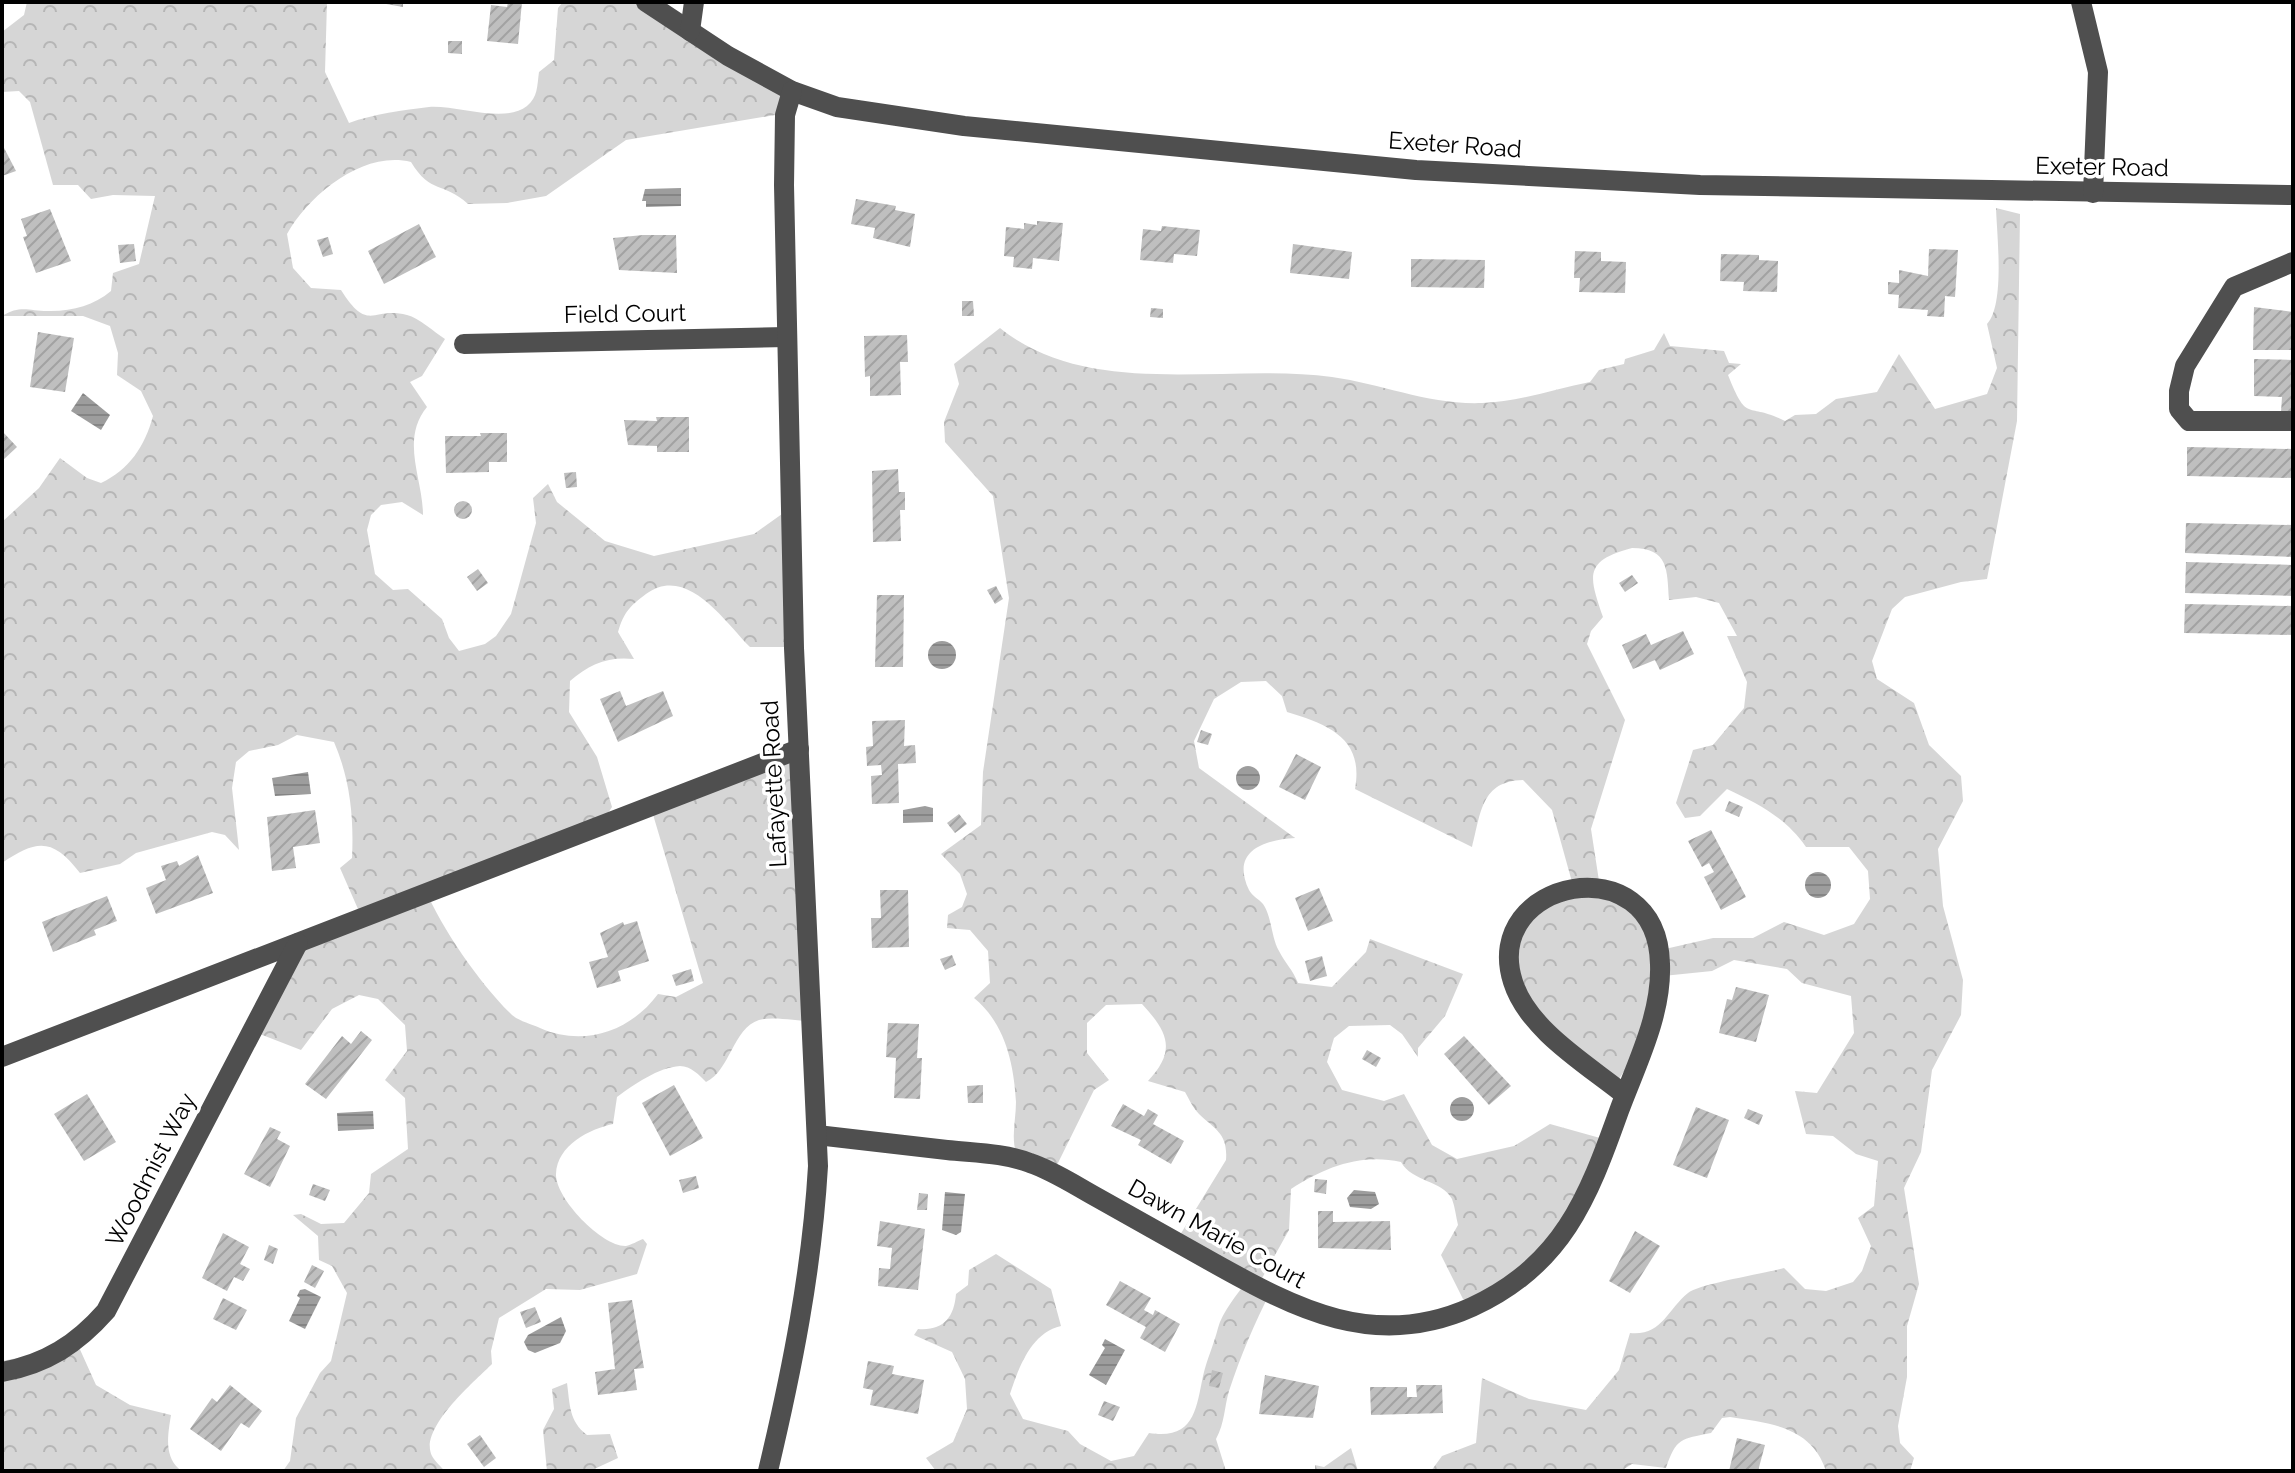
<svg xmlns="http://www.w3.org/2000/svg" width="2295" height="1473" viewBox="0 0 2295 1473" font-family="Raleway,sans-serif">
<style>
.forest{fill:url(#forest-crowns);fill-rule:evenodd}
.water{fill:url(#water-rules)}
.building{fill:url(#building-hatch)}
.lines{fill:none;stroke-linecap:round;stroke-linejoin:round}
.minor{stroke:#4f4f4f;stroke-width:20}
.labels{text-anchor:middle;stroke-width:7;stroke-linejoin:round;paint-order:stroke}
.street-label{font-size:24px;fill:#000;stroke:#fff}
</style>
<defs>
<pattern id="forest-crowns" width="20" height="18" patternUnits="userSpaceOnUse" patternTransform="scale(2)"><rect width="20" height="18" fill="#d6d6d6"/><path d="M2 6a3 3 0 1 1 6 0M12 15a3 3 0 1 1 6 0" fill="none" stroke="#b6b6b6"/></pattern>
<pattern id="water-rules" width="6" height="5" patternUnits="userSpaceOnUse" patternTransform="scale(2)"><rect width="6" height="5" fill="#9d9d9d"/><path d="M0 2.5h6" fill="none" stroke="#858585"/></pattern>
<pattern id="building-hatch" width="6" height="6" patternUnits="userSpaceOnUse" patternTransform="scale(2)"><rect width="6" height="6" fill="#bfbfbf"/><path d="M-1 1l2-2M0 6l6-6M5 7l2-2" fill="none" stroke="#a2a2a2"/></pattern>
</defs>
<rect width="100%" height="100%" fill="#fff"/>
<!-- forest -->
<g class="forest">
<path d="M27,2H327L325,72L349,123C373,114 404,110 429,107C457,105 505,124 527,106C538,97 537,86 539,72L554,60L558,8L563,2H645L788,88L787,113L626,140L546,196L507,203L468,204C443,181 431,195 411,162C363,150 309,195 287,234L293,268L311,288L341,290C369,334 372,306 407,315C419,318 434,332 445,339L422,376L410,382L427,407C400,440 423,479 423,515L402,502L381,505L371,515L367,530L375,574L393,590L408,589L442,619L449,638L459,651L485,644L496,636L511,614L536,523L533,498L548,484L557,502L605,541L654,556L754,534L789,509L793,647H750C724,621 687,564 646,594C630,606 624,612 618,632L634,659C609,656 589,664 570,681L569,712L597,757L612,807L608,813L425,889C442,929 480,984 512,1015C519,1021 531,1024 540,1028C583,1047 630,1032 658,994L676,997L703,983L649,801L793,756L811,1021C796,1021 773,1016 759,1020C733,1028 730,1071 706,1082C699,1075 691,1066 680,1066C659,1067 633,1085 617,1097L613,1124C590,1129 557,1145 556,1174C555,1198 602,1247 626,1246C631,1245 638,1241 643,1239L647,1244L637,1274L580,1290L546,1289L499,1318L491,1351L492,1364C475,1381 418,1429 432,1456C435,1461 441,1467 445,1471H283L290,1461L296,1418L320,1373L331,1361L347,1293L332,1266L319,1260L318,1236L293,1215L301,1214L321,1224L344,1223L369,1193L371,1174L408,1149L405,1098L385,1080L407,1051L405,1025L378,999L359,995L332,1009L301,1050L247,1029L278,965L358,909L340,868L352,858C354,817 350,779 334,742L297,735L278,745L249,751L236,762L232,788L239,850L225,835L212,832L136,853L120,864L80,873C53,838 37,839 2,863V522L39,488L60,458L87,478L101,483C129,470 145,446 153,416L141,391L117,375L118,353L110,326L83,316H2C22,304 30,312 51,311C74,311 94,305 111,291L113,273L139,264L155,196L113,195L91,199L78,185H53L30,102L19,91L2,92V32L24,15Z"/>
<path d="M1996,208L2020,214L2017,421L1987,579L1961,582L1905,597L1892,609L1872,661L1877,679L1914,703L1929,745L1961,776L1963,801L1938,849L1943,906L1963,980L1961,1015L1932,1070L1921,1152L1904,1188L1919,1284L1907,1326V1377L1898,1426L1900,1443L1914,1458L1910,1471H1826C1812,1427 1770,1423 1730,1417L1722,1418L1711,1433C1681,1439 1676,1438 1666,1468L1632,1464L1621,1471H1431L1442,1456L1476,1443L1482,1378L1529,1399L1586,1410L1619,1370L1630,1333C1662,1336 1667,1310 1688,1293C1698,1284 1767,1273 1784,1268L1805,1289L1826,1291L1853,1282L1862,1271L1871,1246L1858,1218L1874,1206L1878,1161L1856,1154L1833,1136L1806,1134L1795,1091L1817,1093L1854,1033L1851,996L1802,983L1787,969L1734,960L1712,971L1663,976L1642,1044L1615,1085L1517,991L1509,940L1572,882L1552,810L1523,780C1481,781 1481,813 1472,847L1355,789C1364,739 1330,725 1287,712L1282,696L1266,681L1241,682L1214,699L1194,741L1199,768L1295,838C1265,840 1230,850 1249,890C1252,896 1259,899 1263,904C1272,917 1271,937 1279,951C1285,963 1293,970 1298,983L1332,987L1366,952L1370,939L1463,974L1445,1016L1418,1048V1057L1402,1034L1390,1025L1349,1026L1334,1038L1327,1062L1342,1090L1384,1101L1404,1094L1432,1145L1457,1159L1514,1146L1550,1124L1600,1138L1599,1150L1547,1252L1472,1301L1463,1299L1441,1255L1458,1225C1456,1217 1455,1207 1452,1199C1442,1180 1412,1182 1401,1162C1361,1153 1325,1167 1291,1189L1289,1230L1261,1280L1271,1291C1254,1324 1241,1355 1229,1391C1224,1408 1225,1422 1216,1439L1226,1471H936L926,1458L953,1442L967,1409L965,1379L952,1352L914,1335L918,1329C943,1331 954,1318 956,1294L968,1285L969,1270L996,1254L1051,1289L1061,1326C1031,1333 1019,1367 1010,1394L1023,1419L1068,1431L1080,1444L1111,1461L1134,1456L1149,1433C1194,1440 1196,1410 1203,1376C1207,1359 1214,1344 1218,1328C1222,1312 1238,1294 1247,1280L1180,1235L1226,1160C1228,1134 1216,1130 1199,1114C1193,1108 1189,1099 1185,1092L1148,1081C1176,1051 1169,1033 1142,1004L1106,1005L1087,1023V1053L1109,1080L1094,1090L1057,1165L1016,1153C1011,1136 1016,1119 1016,1102C1014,1064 1005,1023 974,998L990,983L988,951L970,930L947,928L948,915L962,907L967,894L960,874L941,854L981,825L983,772L1009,598L993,496L945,442L944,422L959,384L954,364L1000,328C1090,401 1227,362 1332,377C1383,384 1429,405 1482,403C1517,402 1555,389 1590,382L1599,370L1624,364L1625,359L1654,350L1664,333L1670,346L1724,351L1729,363L1741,364L1728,375C1748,425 1746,401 1785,421L1795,415L1816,414L1836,399L1877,392L1899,354L1935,409L1987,394L1997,368L1987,324C2005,305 1997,236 1996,208ZM1632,548C1669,548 1667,570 1669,600L1696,597L1719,603L1737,636H1727L1747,682L1744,708L1713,745L1693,750L1676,803L1685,818L1700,816L1727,789C1759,804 1786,818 1806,847H1849L1868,871L1870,899L1854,924L1824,935L1784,922L1753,938H1713L1665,949L1599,881L1591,829L1625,720L1587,644L1591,631L1603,617C1589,576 1583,561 1632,548Z"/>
<path d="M73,1334L96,1385L130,1405L171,1415C168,1434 163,1458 182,1471H2V1361L28,1356Z"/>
<path d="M567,1383C570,1405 569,1421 587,1435L610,1434L618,1458L590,1471H547L543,1430L554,1409L552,1389Z"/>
<polygon points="1351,1448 1358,1471 1315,1471 1315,1465 1324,1467"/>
</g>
<!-- water -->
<g class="water">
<polygon points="681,188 681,206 646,207 646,201 642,201 645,189"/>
<polygon points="83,393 110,415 101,430 71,411"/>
<circle cx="942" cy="655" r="14"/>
<circle cx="1248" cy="778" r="12"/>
<polygon points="308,772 311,794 275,796 272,778"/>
<polygon points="925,806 933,808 933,822 903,823 903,810"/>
<circle cx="1818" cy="885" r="13"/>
<circle cx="1462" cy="1109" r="12"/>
<polygon points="373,1111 374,1129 338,1131 337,1113"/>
<polygon points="1354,1190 1375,1192 1379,1204 1371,1209 1350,1207 1347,1198"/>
<polygon points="945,1192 965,1194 961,1232 956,1235 942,1230"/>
<polygon points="305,1289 321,1297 305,1329 289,1321 300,1298 297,1296 300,1290"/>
<polygon points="561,1317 566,1331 560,1343 535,1353 528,1350 524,1342 528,1335"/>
<polygon points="1105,1339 1125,1350 1106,1385 1089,1375 1105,1348 1102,1345"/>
</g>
<!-- building -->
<g class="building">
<polygon points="375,2 403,2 403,7"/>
<polygon points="508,2 522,2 518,44 487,41 491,5 507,7"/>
<polygon points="448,41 462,41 462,54 448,53"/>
<polygon points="2,144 16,171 2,176"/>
<polygon points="856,199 896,206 895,210 915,214 910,247 873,238 875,228 851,224"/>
<polygon points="50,209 71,261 36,273 23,237 27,236 21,219"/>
<polygon points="1037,221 1063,223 1059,261 1033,258 1032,269 1013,267 1014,257 1004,256 1006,227 1024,229 1024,223 1037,225"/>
<polygon points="419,224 436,257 384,284 368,251"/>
<polygon points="1162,226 1200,230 1197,256 1174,254 1173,263 1140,260 1143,229 1161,231"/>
<polygon points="643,235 676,235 677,273 619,270 613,238"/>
<polygon points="328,237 333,254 323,257 317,240"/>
<polygon points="134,244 136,261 120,263 118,245"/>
<polygon points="1293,244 1352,252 1349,279 1290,273"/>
<polygon points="1929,249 1958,250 1955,297 1945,296 1944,317 1927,316 1928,310 1898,308 1899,295 1888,294 1888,282 1899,283 1899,270 1928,276"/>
<polygon points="1575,251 1601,252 1601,261 1626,262 1625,293 1579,292 1580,278 1574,278"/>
<polygon points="1721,254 1759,255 1759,260 1778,261 1777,292 1743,291 1744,282 1720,281"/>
<polygon points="1411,259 1485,260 1484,288 1411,287"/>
<polygon points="962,301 973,301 974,316 962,316"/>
<polygon points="2254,307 2293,312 2293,350 2253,350"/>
<polygon points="1151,308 1163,309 1163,318 1150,317"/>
<polygon points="38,332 74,338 65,392 30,387"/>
<polygon points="907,335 908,362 900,362 901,395 870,396 870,376 865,377 864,336"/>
<polygon points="2254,359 2293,360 2293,412 2281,412 2282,397 2254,396"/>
<polygon points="656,417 689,417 689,452 657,452 657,446 628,445 624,420 657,421"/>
<polygon points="2,431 17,447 2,461"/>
<polygon points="480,433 507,433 507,462 489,462 489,472 446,473 445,436 481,436"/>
<polygon points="2187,447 2293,449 2293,478 2187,476"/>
<polygon points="898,469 899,492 905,492 905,510 900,510 901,541 873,542 872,471"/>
<polygon points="576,472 577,487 566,488 564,473"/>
<circle cx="463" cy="510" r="9"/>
<polygon points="2186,523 2293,525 2293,557 2185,553"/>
<polygon points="2186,562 2293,565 2293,596 2185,593"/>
<polygon points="478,569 488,583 477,591 467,577"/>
<polygon points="1632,575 1638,583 1625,592 1619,583"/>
<polygon points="996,586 1003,599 995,604 987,590"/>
<polygon points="877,595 904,595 903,667 875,667"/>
<polygon points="2185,604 2293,606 2293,635 2184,633"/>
<polygon points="1683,631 1694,654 1660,670 1655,660 1633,669 1622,645 1646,634 1651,645"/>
<polygon points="620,691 626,706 663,691 673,716 618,742 600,699"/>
<polygon points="905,720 904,746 915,745 916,763 898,764 899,803 872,804 871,776 882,775 881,765 867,766 866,747 873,746 872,721"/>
<polygon points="1201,730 1212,734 1208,745 1197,742"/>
<polygon points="1296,754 1321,767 1305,800 1279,787"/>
<polygon points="1729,801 1743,807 1739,817 1725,811"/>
<polygon points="315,810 320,843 293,847 296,868 272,871 267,817"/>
<polygon points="959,814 967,824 955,833 947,823"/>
<polygon points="1711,830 1746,897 1721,910 1704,877 1714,872 1709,863 1702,867 1688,841"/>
<polygon points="198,855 213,893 156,914 146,888 166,880 161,866 177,861 179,866"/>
<polygon points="1319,888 1333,921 1308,931 1295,898"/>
<polygon points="880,890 908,890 909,947 872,948 871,918 881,918"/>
<polygon points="107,896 117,921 94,930 96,935 53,952 42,922"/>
<polygon points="637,921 649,961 618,971 621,981 597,988 589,962 608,957 600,933 623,922 624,925"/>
<polygon points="952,955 956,965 945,970 940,959"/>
<polygon points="1322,956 1327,976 1310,981 1305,961"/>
<polygon points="691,969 694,981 676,986 672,975"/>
<polygon points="1736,987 1769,995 1756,1042 1719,1033 1727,999 1732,1000"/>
<polygon points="888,1023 919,1024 917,1058 922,1058 920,1099 894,1098 896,1058 886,1057"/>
<polygon points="361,1031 372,1040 326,1099 305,1084 342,1036 351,1044"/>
<polygon points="1464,1036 1511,1086 1489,1105 1444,1054"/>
<polygon points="1367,1050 1381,1058 1376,1067 1362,1059"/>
<polygon points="674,1085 703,1138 670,1156 642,1103"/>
<polygon points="983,1085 983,1103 968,1103 967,1086"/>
<polygon points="87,1094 116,1142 84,1161 54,1114"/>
<polygon points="1123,1104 1144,1116 1148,1109 1158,1115 1153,1124 1184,1141 1171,1164 1138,1145 1141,1140 1111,1126"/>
<polygon points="1696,1107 1729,1120 1707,1178 1673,1165"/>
<polygon points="1748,1109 1763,1115 1759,1125 1744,1118"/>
<polygon points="270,1127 281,1132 277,1139 290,1146 270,1187 244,1174"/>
<polygon points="696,1176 699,1188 683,1193 679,1180"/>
<polygon points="1315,1179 1327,1180 1326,1194 1314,1192"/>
<polygon points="313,1184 330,1190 325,1201 309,1195"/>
<polygon points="919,1193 928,1194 927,1210 917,1210"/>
<polygon points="1318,1211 1333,1211 1333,1222 1390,1221 1391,1250 1318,1248"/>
<polygon points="880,1221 925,1229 918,1290 878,1286 879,1268 890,1269 892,1248 877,1246"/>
<polygon points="1635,1231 1660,1246 1630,1293 1609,1281"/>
<polygon points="223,1233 249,1247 240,1264 250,1269 243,1281 234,1277 227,1291 202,1278"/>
<polygon points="269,1245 278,1249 273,1264 264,1260"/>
<polygon points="312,1265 324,1271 315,1288 304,1282"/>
<polygon points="1120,1281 1151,1298 1144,1310 1153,1315 1155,1310 1180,1324 1165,1352 1140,1338 1146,1327 1106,1305"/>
<polygon points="223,1298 247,1310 236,1330 213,1319"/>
<polygon points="632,1300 644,1368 634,1369 637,1390 598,1395 595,1372 615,1369 608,1303"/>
<polygon points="535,1307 541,1322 526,1328 520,1312"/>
<polygon points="868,1361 894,1366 892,1374 924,1380 918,1414 870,1405 873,1390 863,1388"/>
<polygon points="1212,1370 1223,1373 1219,1388 1209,1386"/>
<polygon points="1265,1375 1319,1386 1313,1418 1259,1414"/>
<polygon points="230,1385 262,1411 249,1428 241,1423 221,1451 190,1429 212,1398 217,1402"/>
<polygon points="1416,1385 1442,1385 1443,1413 1371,1415 1370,1387 1407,1387 1407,1397 1417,1397"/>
<polygon points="1104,1401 1120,1407 1113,1421 1098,1415"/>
<polygon points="480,1435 496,1458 484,1467 467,1444"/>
<polygon points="1737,1438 1765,1445 1758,1471 1729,1471"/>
</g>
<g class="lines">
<!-- minor -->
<g class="minor">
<polyline points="646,2 728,56 792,91 837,107 964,126 1416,170 1700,185 2293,195"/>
<polyline points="2081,2 2098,72 2093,193"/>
<polyline points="690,31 694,2"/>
<polyline points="2293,262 2234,287 2185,366 2179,391 2179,409 2189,421 2293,421"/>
<polyline points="464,344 787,337"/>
<polyline points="2,1057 799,749"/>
<path d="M817,1135C860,1140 903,1145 947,1150C974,1153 1004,1153 1030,1163C1054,1171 1076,1186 1098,1198C1136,1219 1174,1241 1212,1262C1296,1309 1375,1351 1472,1307C1562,1266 1588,1198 1619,1111C1636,1065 1662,1015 1660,964C1657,843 1480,879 1513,982C1528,1030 1588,1065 1625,1095"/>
<path d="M2,1372C46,1364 77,1344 106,1311L298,943"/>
<path d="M768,1471C792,1370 812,1270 818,1166L794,648L784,185L785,115L792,91"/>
</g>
</g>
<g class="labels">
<!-- street labels -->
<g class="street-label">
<text transform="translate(1455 145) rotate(4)" y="8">Exeter Road</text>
<text transform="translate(2102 167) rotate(1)" y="8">Exeter Road</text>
<text transform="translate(625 314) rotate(-1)" y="8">Field Court</text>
<text transform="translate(774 784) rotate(-93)" y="8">Lafayette Road</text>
<text transform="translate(151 1170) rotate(-63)" y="8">Woodmist Way</text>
<text transform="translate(1217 1234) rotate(29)" y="8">Dawn Marie Court</text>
</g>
</g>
<!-- border -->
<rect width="2295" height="1473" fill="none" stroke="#000000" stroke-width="8"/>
</svg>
